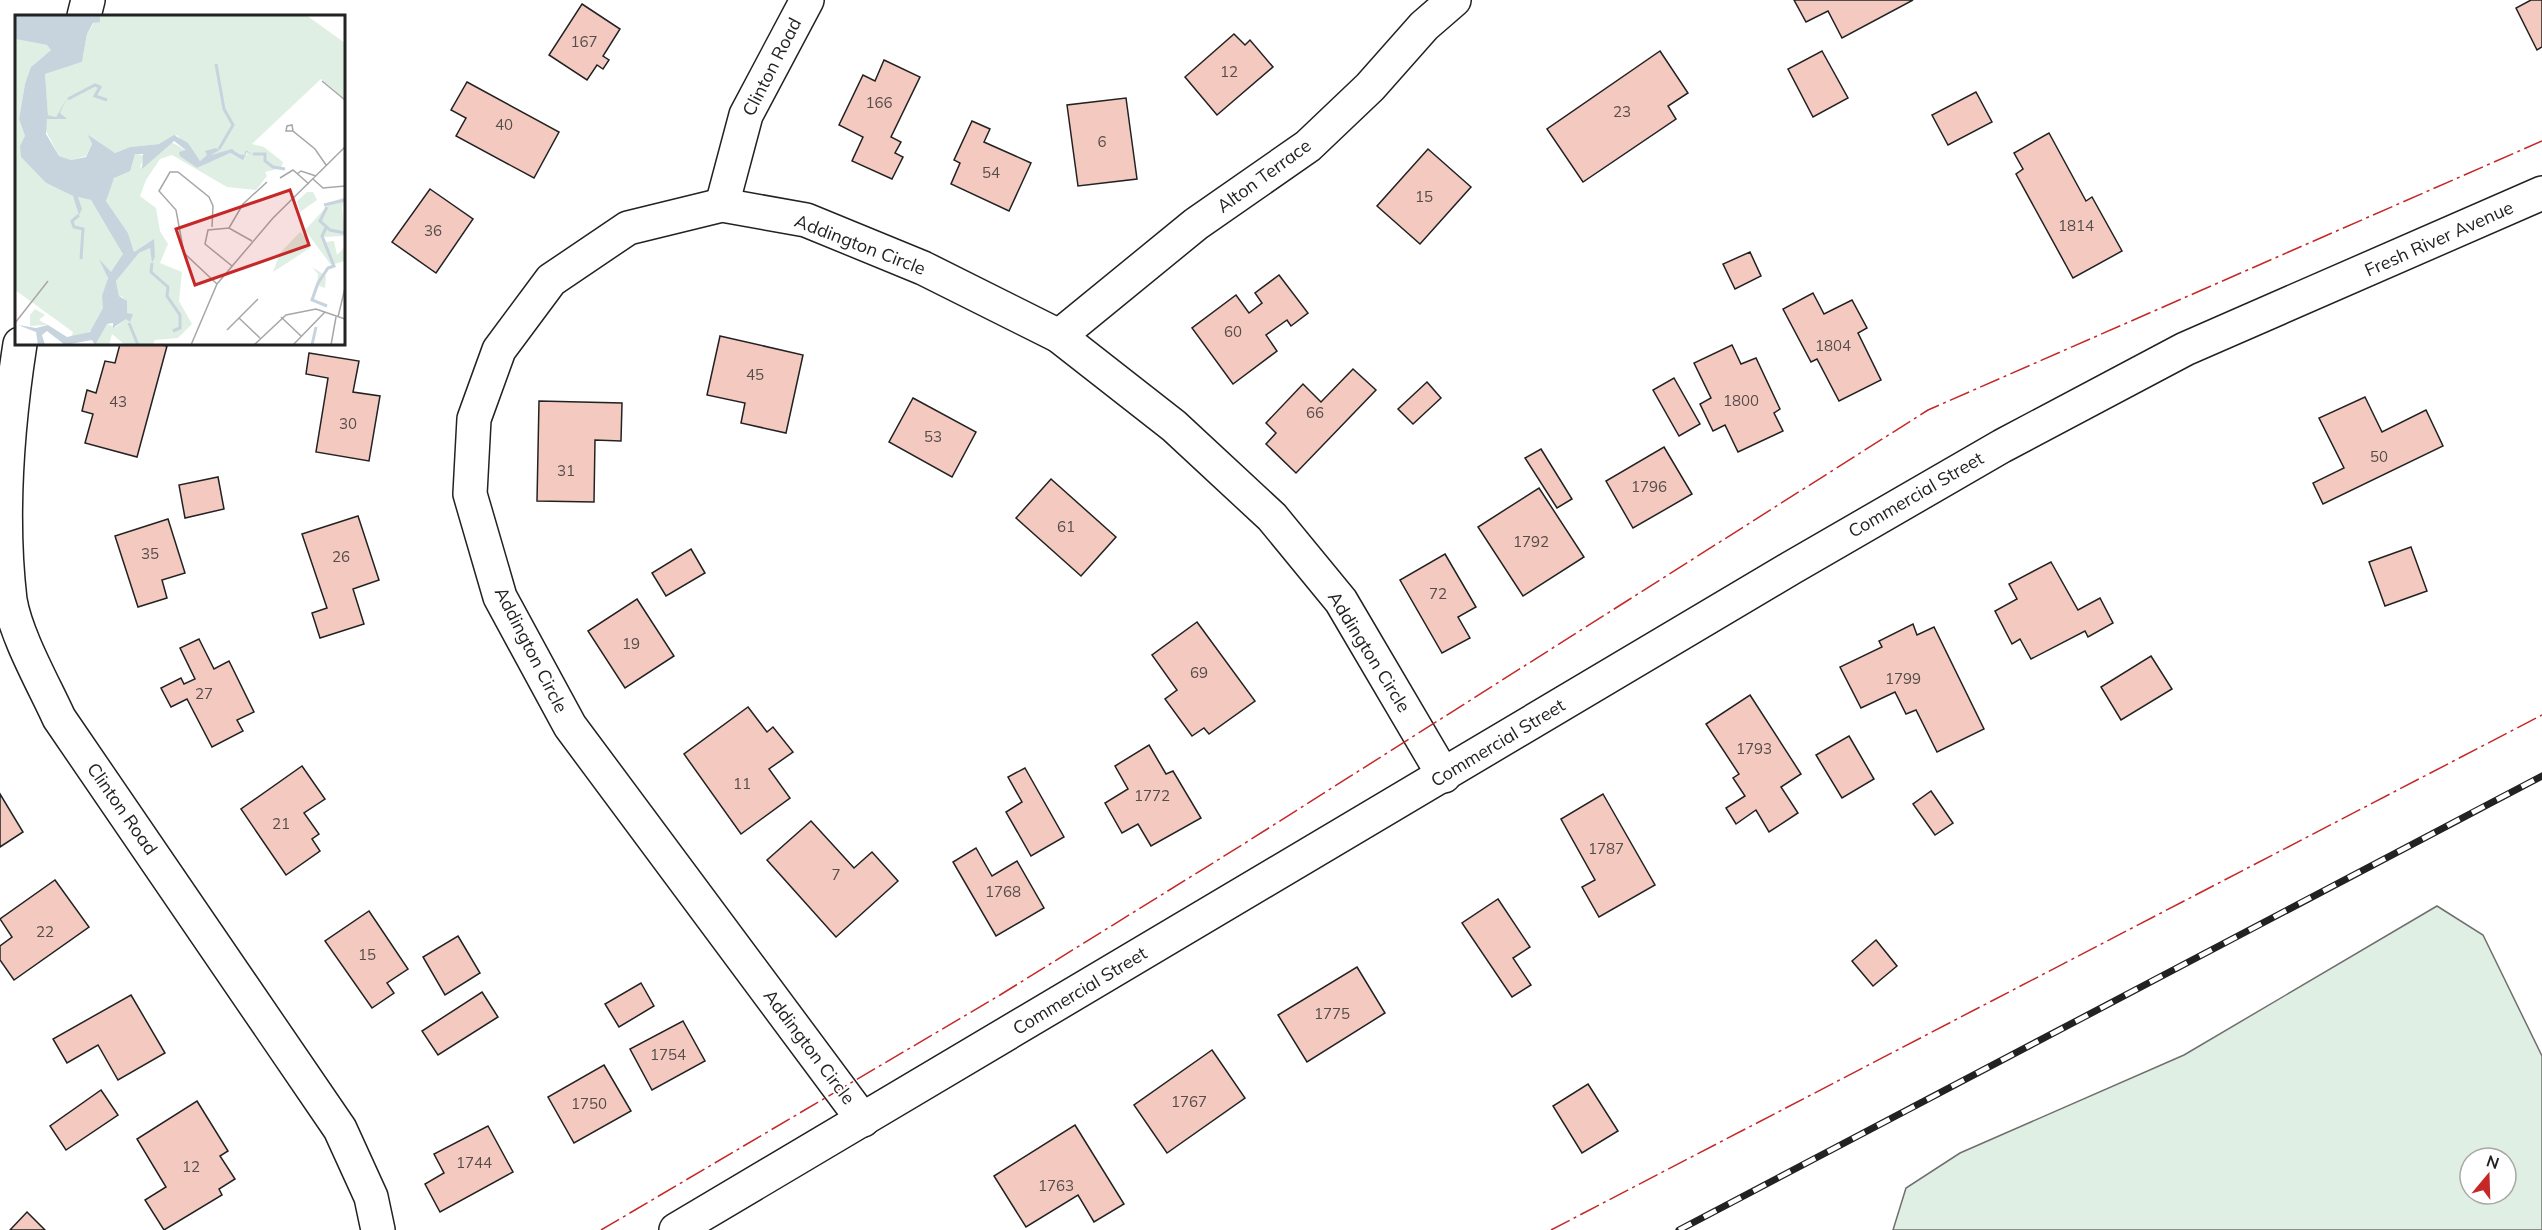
<svg xmlns="http://www.w3.org/2000/svg" width="2542" height="1230" viewBox="0 0 2542 1230" font-family="Mulish,sans-serif">
<style>
.green{fill:#e0efe3;stroke:#6f6f6f;stroke-width:1.5;fill-rule:evenodd}
.building{fill:#f3c9c0;stroke:#222;stroke-width:1.5}
.lines{fill:none;stroke-linecap:round;stroke-linejoin:round}
.minor-casing{stroke:#222;stroke-width:36}
.major-casing{stroke:#222;stroke-width:36}
.minor{stroke:#fff;stroke-width:33}
.major{stroke:#fff;stroke-width:33}
.rail-casing{stroke:#222;stroke-width:7}
.rail{stroke:#fff;stroke-width:4.5;stroke-dasharray:14;stroke-linecap:butt}
.power{stroke:#c62828;stroke-width:1.5;stroke-dasharray:21 4.5 3 4.5;stroke-linecap:butt}
.labels{text-anchor:middle;stroke-width:4.5;stroke-linejoin:round;paint-order:stroke}
.number-label{font-size:15px;fill:#564c4a}
.street-label{font-size:18px;fill:#222;stroke:#fff}
.inset-river{fill:none;stroke:#c7d3dd;stroke-width:3}
.inset-road{fill:none;stroke:#a7a7a7;stroke-width:1.5}
.view{fill:#c62828;fill-opacity:0.15;stroke:#c62828;stroke-width:3}
.inset-edge{fill:none;stroke:#222;stroke-width:3}
</style>
<rect width="100%" height="100%" fill="#fff"/>
<!-- green -->
<path class="green" d="M2437,906L2483,935L2542,1056V1230H1893L1906,1188L1960,1153L2184,1055ZM2470,1158H2506V1194H2470Z"/>
<!-- building -->
<g class="building">
<polygon points="1794,0 1913,0 1842,38 1828,11 1806,22"/>
<polygon points="2531,0 2542,0 2542,47 2537,50 2516,8"/>
<polygon points="582,4 620,29 603,56 609,60 603,69 597,65 587,80 549,55"/>
<polygon points="1234,34 1245,45 1250,40 1273,67 1217,115 1185,77"/>
<polygon points="1660,51 1688,93 1668,106 1676,119 1583,182 1547,129"/>
<polygon points="1822,51 1848,98 1813,117 1788,69"/>
<polygon points="884,60 920,77 891,137 901,142 895,153 903,157 892,179 852,161 863,137 839,125 863,75 875,81"/>
<polygon points="467,82 559,132 534,178 456,136 466,118 451,110"/>
<polygon points="1976,92 1992,122 1948,145 1932,115"/>
<polygon points="1126,98 1137,179 1078,186 1067,105"/>
<polygon points="972,121 990,129 984,142 1031,163 1009,211 951,184 960,163 954,160"/>
<polygon points="2049,133 2086,201 2092,197 2122,251 2073,278 2016,174 2023,169 2014,153"/>
<polygon points="1428,149 1471,187 1420,244 1377,206"/>
<polygon points="430,189 473,219 436,273 392,242"/>
<polygon points="1750,252 1761,276 1735,289 1723,264"/>
<polygon points="1279,275 1308,313 1291,326 1287,320 1266,335 1277,351 1233,384 1192,328 1236,295 1249,313 1262,303 1255,293"/>
<polygon points="1813,293 1824,314 1852,300 1867,328 1858,333 1881,380 1839,401 1817,359 1811,362 1783,309"/>
<polygon points="720,336 803,355 786,433 741,423 745,403 707,395"/>
<polygon points="120,344 157,344 167,346 137,457 85,443 93,414 82,411 87,390 96,393 105,361 115,363"/>
<polygon points="1732,345 1741,364 1756,358 1780,409 1774,413 1783,431 1738,452 1725,425 1713,431 1700,404 1711,398 1694,363"/>
<polygon points="309,353 359,361 353,392 380,396 369,461 316,452 328,378 306,374"/>
<polygon points="1353,369 1376,390 1296,473 1266,444 1276,433 1266,423 1303,384 1321,402"/>
<polygon points="1674,378 1700,424 1679,436 1653,390"/>
<polygon points="1427,382 1441,398 1413,424 1398,409"/>
<polygon points="2365,397 2382,432 2426,410 2443,446 2323,504 2313,483 2344,468 2319,418"/>
<polygon points="913,398 976,432 952,477 889,442"/>
<polygon points="539,401 622,403 621,441 595,440 594,502 537,501"/>
<polygon points="1664,447 1692,494 1633,528 1606,481"/>
<polygon points="1541,449 1572,499 1557,508 1525,458"/>
<polygon points="218,477 224,509 185,518 179,485"/>
<polygon points="1051,479 1116,537 1081,576 1016,518"/>
<polygon points="1539,488 1584,557 1523,596 1478,527"/>
<polygon points="358,516 379,580 353,589 364,624 320,638 312,613 327,608 302,534"/>
<polygon points="168,519 185,573 162,580 167,598 138,607 115,536"/>
<polygon points="2411,547 2427,591 2385,606 2369,562"/>
<polygon points="691,549 705,573 666,596 652,573"/>
<polygon points="1445,554 1476,607 1458,617 1470,638 1442,653 1400,580"/>
<polygon points="2051,562 2078,610 2100,598 2113,623 2088,637 2085,631 2031,659 2020,639 2012,644 1995,611 2017,599 2009,584"/>
<polygon points="637,599 674,656 625,688 588,631"/>
<polygon points="1197,622 1255,701 1209,734 1204,728 1192,736 1165,699 1177,690 1152,655"/>
<polygon points="1913,624 1917,635 1934,627 1984,729 1937,752 1916,710 1906,714 1895,692 1861,708 1840,667 1882,647 1879,641"/>
<polygon points="199,639 214,669 229,661 254,712 237,720 243,731 212,747 187,699 171,707 161,688 181,678 184,684 195,679 180,648"/>
<polygon points="2151,656 2172,689 2121,720 2101,687"/>
<polygon points="1750,695 1801,774 1781,787 1798,813 1769,832 1756,810 1736,824 1726,808 1745,796 1733,778 1739,774 1706,724"/>
<polygon points="748,707 767,732 773,727 793,752 769,769 790,798 741,834 684,754"/>
<polygon points="1849,736 1874,779 1842,798 1816,755"/>
<polygon points="1149,745 1166,774 1173,771 1201,818 1151,846 1138,824 1122,833 1105,803 1128,789 1115,766"/>
<polygon points="302,766 325,799 304,813 319,834 312,839 320,851 286,875 241,809"/>
<polygon points="1025,768 1064,837 1031,856 1006,812 1022,802 1008,777"/>
<polygon points="1931,791 1953,823 1935,835 1913,804"/>
<polygon points="0,794 23,832 0,847"/>
<polygon points="1603,794 1655,885 1599,917 1582,887 1595,880 1561,819"/>
<polygon points="811,821 854,868 872,852 898,881 836,937 767,860"/>
<polygon points="976,848 992,876 1017,861 1044,908 996,936 953,862"/>
<polygon points="55,880 89,927 14,980 0,960 0,946 12,937 0,919"/>
<polygon points="1498,899 1530,947 1513,958 1531,985 1512,997 1462,923"/>
<polygon points="369,911 408,969 387,983 394,993 372,1008 325,941"/>
<polygon points="458,936 480,973 445,995 423,957"/>
<polygon points="1876,940 1897,966 1873,986 1852,961"/>
<polygon points="1357,967 1385,1013 1307,1062 1278,1015"/>
<polygon points="641,983 654,1006 619,1027 605,1004"/>
<polygon points="482,992 498,1017 438,1055 422,1031"/>
<polygon points="131,995 165,1053 118,1080 98,1045 67,1063 53,1039"/>
<polygon points="683,1021 705,1061 652,1090 630,1049"/>
<polygon points="1212,1050 1245,1098 1167,1153 1134,1105"/>
<polygon points="604,1065 631,1111 574,1143 548,1097"/>
<polygon points="1588,1084 1618,1131 1582,1153 1553,1106"/>
<polygon points="101,1090 118,1115 66,1150 50,1126"/>
<polygon points="197,1101 228,1151 220,1156 235,1179 219,1189 222,1195 164,1230 145,1200 166,1187 137,1139"/>
<polygon points="1075,1125 1124,1204 1094,1222 1078,1195 1026,1227 994,1176"/>
<polygon points="488,1126 513,1172 440,1212 425,1184 444,1173 434,1154"/>
<polygon points="27,1212 45,1230 10,1230"/>
</g>
<g class="lines">
<defs>
<g id="minor">
<polyline points="84,16 88,0"/>
<polyline points="722,205 746,115 807,0"/>
<polyline points="1059,336 1196,224 1308,146 1370,87 1424,26 1454,0"/>
<path d="M20,344C7,428 0,515 10,600C16,636 44,685 59,718L340,1129L371,1197L378,1230"/>
<polyline points="863,1120 570,726 500,597 470,494 474,419 499,350 551,280 628,228 722,205 806,220 923,268 1059,336 1174,426 1272,517 1341,601 1444,776"/>
</g>
<polyline id="major" points="676,1230 1791,568 2002,446 2185,349 2542,193"/>
</defs>
<!-- minor casing -->
<use href="#minor" class="minor-casing"/>
<!-- major casing -->
<use href="#major" class="major-casing"/>
<!-- minor -->
<use href="#minor" class="minor"/>
<!-- major -->
<use href="#major" class="major"/>
<defs>
<polyline id="rail" points="1679,1230 2542,776"/>
</defs>
<!-- rail casing -->
<use href="#rail" class="rail-casing"/>
<!-- rail -->
<use href="#rail" class="rail"/>
<!-- power -->
<g class="power">
<polyline points="601,1230 1000,995 1242,845 1928,410 2542,141"/>
<polyline points="1551,1230 2542,715"/>
</g>
</g>
<g class="labels">
<!-- number labels -->
<g class="number-label">
<text x="584" y="47">167</text>
<text x="1229" y="77">12</text>
<text x="879" y="108">166</text>
<text x="1622" y="117">23</text>
<text x="504" y="130">40</text>
<text x="1102" y="147">6</text>
<text x="991" y="178">54</text>
<text x="1424" y="202">15</text>
<text x="2076" y="231">1814</text>
<text x="433" y="236">36</text>
<text x="1233" y="337">60</text>
<text x="1833" y="351">1804</text>
<text x="755" y="380">45</text>
<text x="1741" y="406">1800</text>
<text x="118" y="407">43</text>
<text x="1315" y="418">66</text>
<text x="348" y="429">30</text>
<text x="933" y="442">53</text>
<text x="2379" y="462">50</text>
<text x="566" y="476">31</text>
<text x="1649" y="492">1796</text>
<text x="1066" y="532">61</text>
<text x="1531" y="547">1792</text>
<text x="150" y="559">35</text>
<text x="341" y="562">26</text>
<text x="1438" y="599">72</text>
<text x="631" y="649">19</text>
<text x="1199" y="678">69</text>
<text x="1903" y="684">1799</text>
<text x="204" y="699">27</text>
<text x="1754" y="754">1793</text>
<text x="742" y="789">11</text>
<text x="1152" y="801">1772</text>
<text x="281" y="829">21</text>
<text x="1606" y="854">1787</text>
<text x="836" y="880">7</text>
<text x="1003" y="897">1768</text>
<text x="45" y="937">22</text>
<text x="367" y="960">15</text>
<text x="1332" y="1019">1775</text>
<text x="668" y="1060">1754</text>
<text x="1189" y="1107">1767</text>
<text x="589" y="1109">1750</text>
<text x="474" y="1168">1744</text>
<text x="191" y="1172">12</text>
<text x="1056" y="1191">1763</text>
</g>
<!-- street labels -->
<g class="street-label">
<text transform="translate(772 67) rotate(-63)" y="6">Clinton Road</text>
<text transform="translate(1264 176) rotate(-36)" y="6">Alton Terrace</text>
<text transform="translate(2439 239) rotate(-24)" y="6">Fresh River Avenue</text>
<text transform="translate(860 245) rotate(21)" y="6">Addington Circle</text>
<text transform="translate(1916 495) rotate(-30)" y="6">Commercial Street</text>
<text transform="translate(531 650) rotate(63)" y="6">Addington Circle</text>
<text transform="translate(1369 652) rotate(58)" y="6">Addington Circle</text>
<text transform="translate(1498 743) rotate(-31)" y="6">Commercial Street</text>
<text transform="translate(122 809) rotate(55)" y="6">Clinton Road</text>
<text transform="translate(1080 991) rotate(-31)" y="6">Commercial Street</text>
<text transform="translate(809 1047) rotate(53)" y="6">Addington Circle</text>
</g>
</g>
<!-- overview -->
<g transform="translate(15 15)">
<rect width="330" height="330" fill="#fff"/>
<path d="M84,0H291L330,28V84L306,64L237,129L249,132L268,147L266,153L250,157L252,161L241,175L212,172L157,140L145,144L131,165L125,181L141,193L145,216L153,229L145,248L167,257L164,286L177,309L163,323L140,325L137,330H110L97,319L94,330H79L92,309L101,312L117,299L112,298L108,282L104,281L101,266L124,238L135,233L137,243L140,239L136,226L119,237L113,218L91,186L94,170L102,160L112,157L120,138L129,141L125,153L156,127L171,135L167,141L182,153L214,138L222,142L232,140V137L238,138L231,135L229,140L224,139L219,135L196,140L205,135L201,133L185,146L162,120L144,129L115,132L100,138L74,122L77,129L71,141L56,145L44,141L30,114L32,104L50,103L45,98L52,85L41,102L33,100L30,59L67,47L72,19ZM0,24L32,30L36,35L18,50L10,69L4,104L10,121L6,142L31,168L58,181L66,198L63,182L76,185L108,237L107,245L96,257L85,246L93,260L88,293L77,315L65,322H56L58,317L0,275ZM292,177H298L302,185L285,197L282,186ZM330,182L327,192L330,221L309,222L311,227L319,226L322,240L330,232V246L316,250L290,215L316,187ZM285,217L294,225L295,233L258,257L265,238ZM297,252L311,261L310,273L302,270L303,259ZM20,294L30,300L24,305L33,310L15,311V300Z" fill="#e0efe3"/>
<path d="M0,0L85,1V7L78,8L72,19L67,47L30,59L33,100L41,102L53,82L45,98L52,104H32L31,119L44,141L56,145L71,142L77,129L73,120L100,138L115,132L144,129L159,120L173,128L185,146L192,140L190,136L201,133L205,135L196,140L217,134L224,139L229,140L231,135L240,140L232,137L228,145L215,138L182,153L165,141L164,137L171,135L159,126L127,154L128,139H120L115,156L99,163L91,186L113,218L119,237L139,224L140,242L137,248L135,233L124,238L101,266L104,281L112,286V298L118,299L115,307L111,304L98,313V308L92,309L80,330L77,325L50,330L32,316L27,320L30,330H23L21,317L3,310L21,313L33,310L52,322L75,317L88,293L87,281L93,263L84,244L96,257L108,239L76,185L63,182L67,194L64,200L58,181L31,168L6,142L5,131L10,121L4,104L10,69L16,52L36,35L32,30L0,24Z" fill="#c7d3dd"/>
<path class="inset-river" d="M201,49L209,94L218,110L204,134M53,84L80,70L85,72L80,81L92,85M238,139H250V146L258,152L270,154M309,190L330,185M312,192L305,206L315,215L330,218M64,200L57,206L59,212L68,214L66,244M311,213L307,221L319,251L313,253L303,268L297,285L312,291M137,248L136,257L153,272L152,281L165,300V313L158,316M114,308L123,330M297,330L301,312"/>
<path class="inset-road" d="M307,66L330,85M278,116H271L272,111L277,110L278,116L300,134L311,150M282,159L286,156L301,161M265,163L278,155L294,169M298,164L308,173L330,171M197,212L198,191L194,182L163,157H155L144,176L161,195L169,238L202,269M214,213L228,189L252,167M217,251L190,229L193,215L214,213L237,226M266,302L286,321M323,302L330,273M224,303L245,323M0,308L33,266M212,315L243,284M176,330L202,269L258,203L330,132M239,330L271,300L301,294L330,304M278,330L310,297M316,330L321,302"/>
<path class="view" d="M275,175L294,230L180,270L161,214Z"/>
<rect width="330" height="330" class="inset-edge"/>
</g>
<!-- north arrow -->
<g transform="translate(2488 1176) rotate(19)"><circle r="28" fill="#ffffff" stroke="#a7a7a7" stroke-width="1.5"/>
<path d="M0-4.5L10 22L0 15L-10 22Z" fill="#c62828"/>
<text y="-9" font-size="16" font-weight="bold" text-anchor="middle" fill="#222222">N</text>
</g>
</svg>
